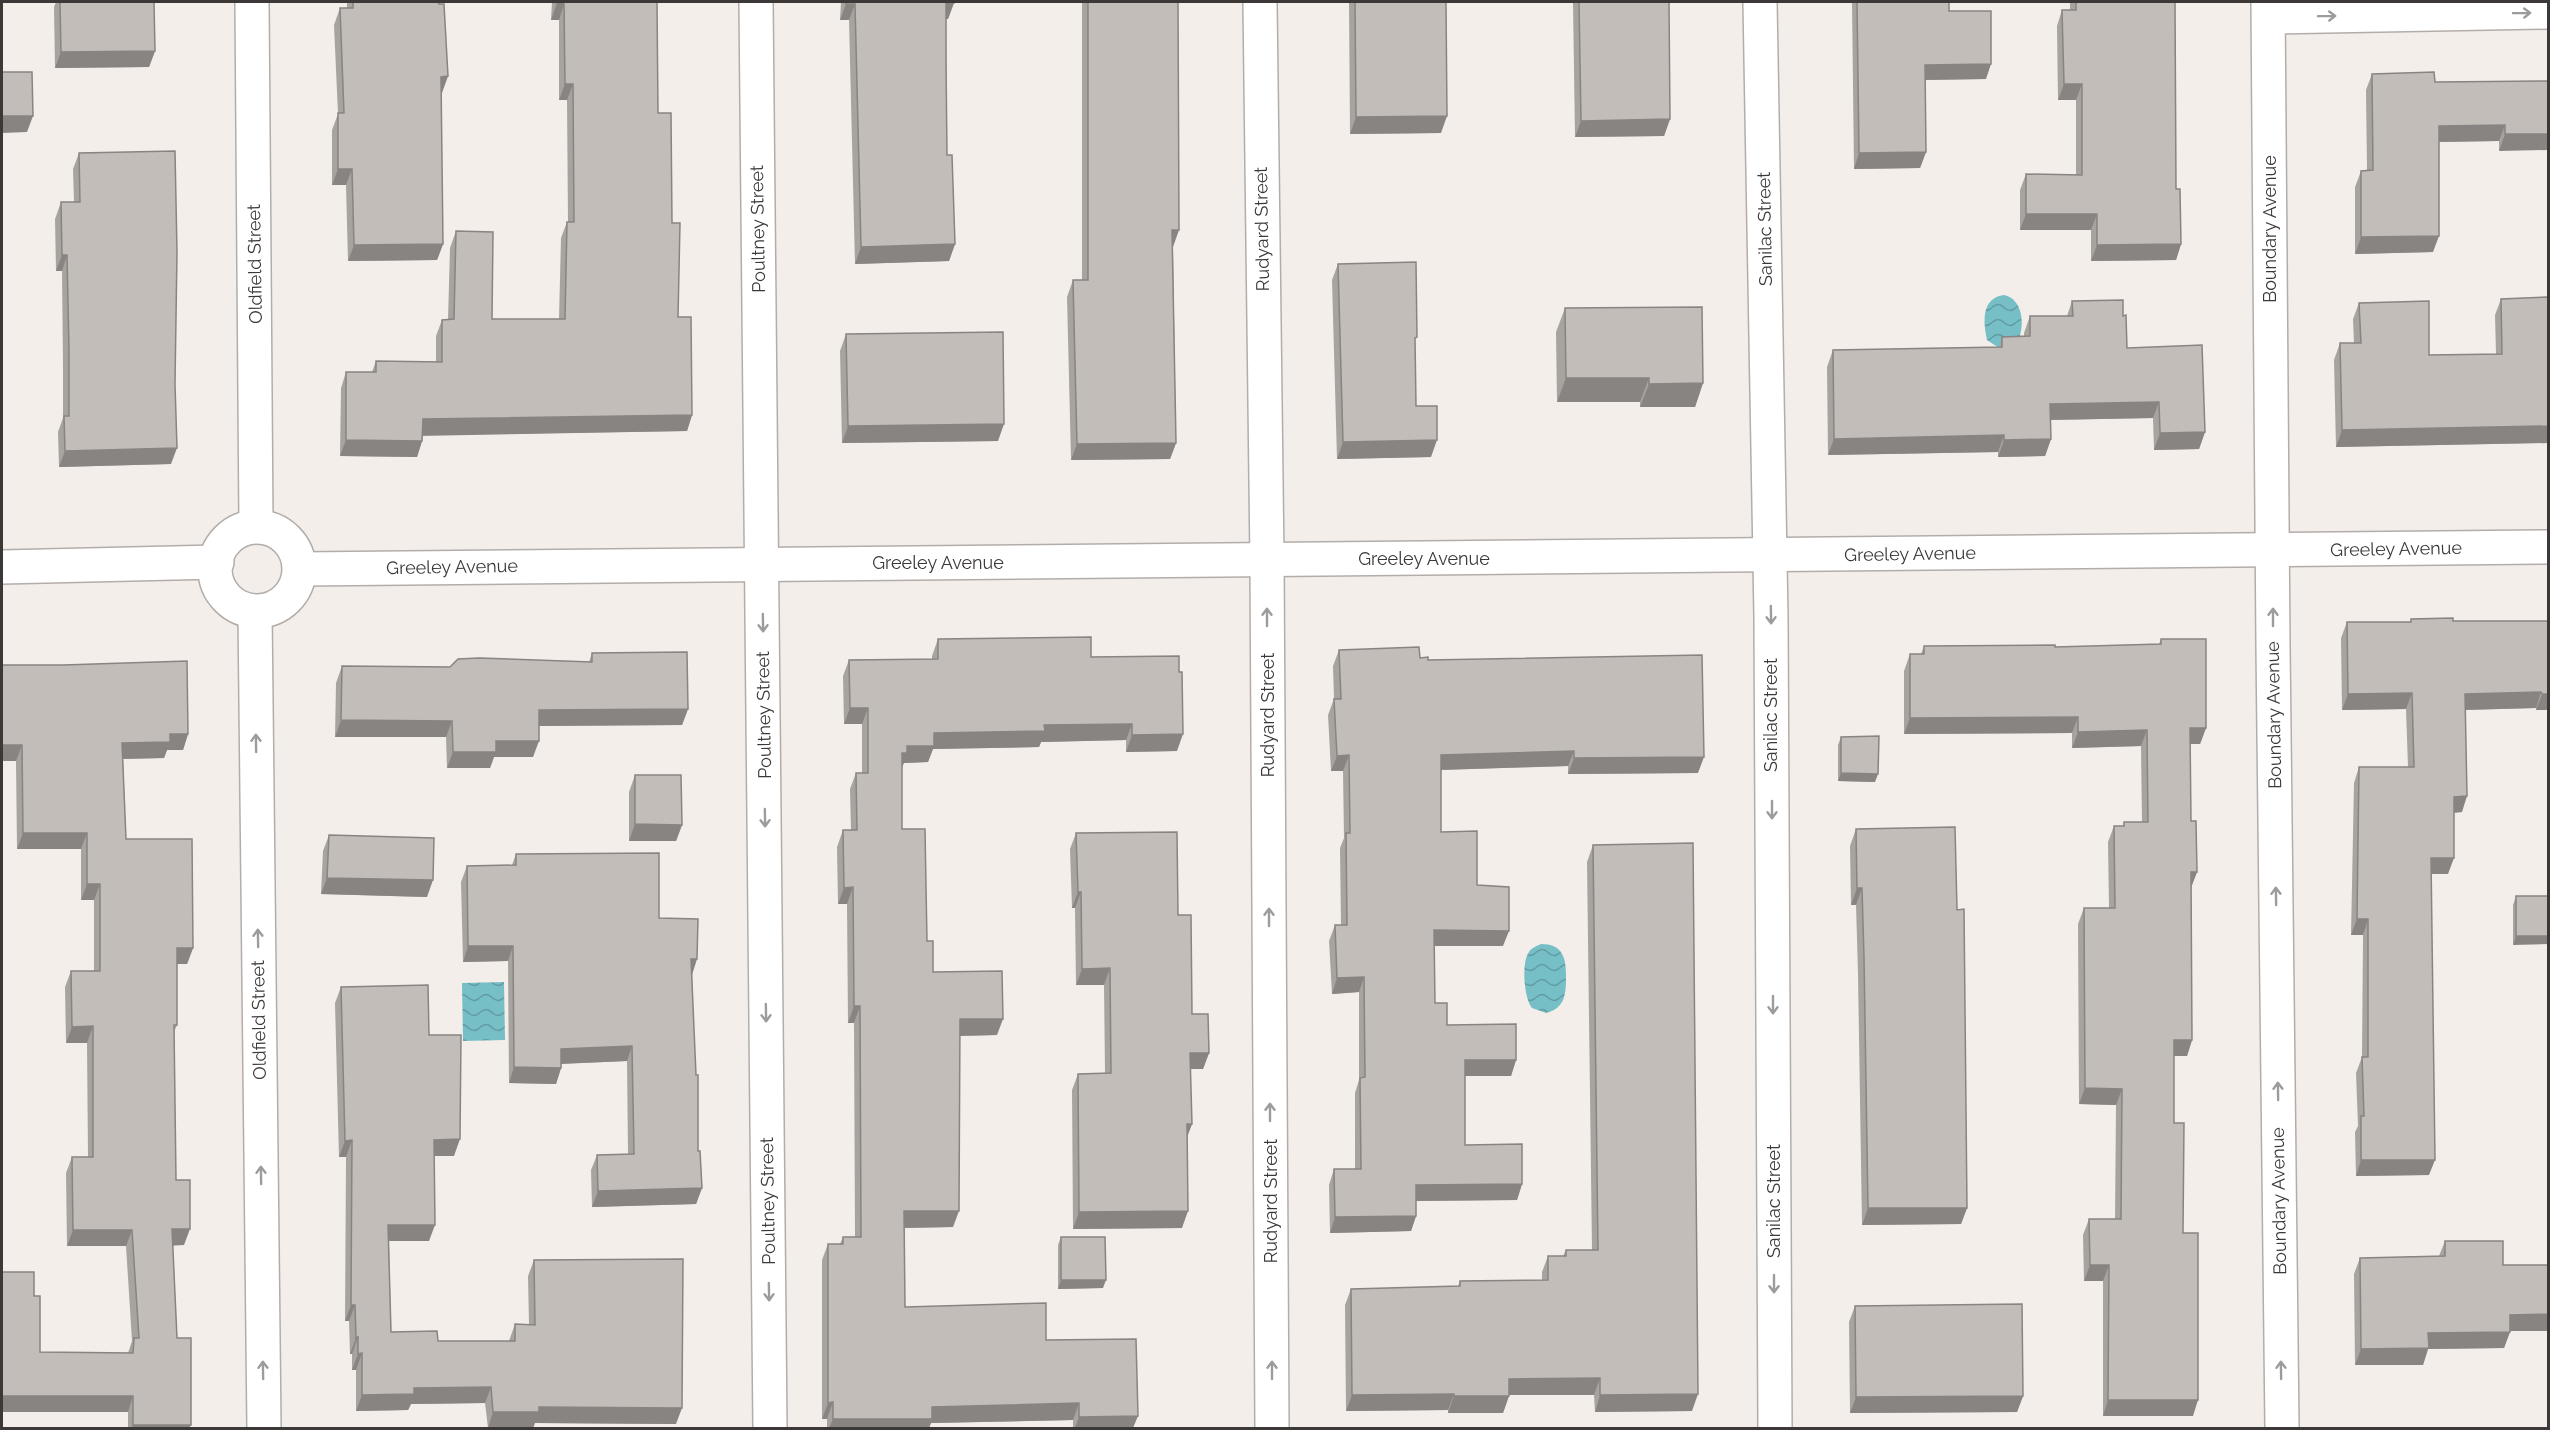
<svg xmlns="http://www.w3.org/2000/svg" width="2550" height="1430" viewBox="0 0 2550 1430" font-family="Raleway,sans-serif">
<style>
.water{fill:url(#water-waves)}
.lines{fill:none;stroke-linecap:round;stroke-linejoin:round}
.minor-casing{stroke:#b3adaa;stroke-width:36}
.minor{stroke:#fff;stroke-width:33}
.wall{fill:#a7a39f}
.shaded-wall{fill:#888482}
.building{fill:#c2bdb9;stroke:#888482;stroke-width:1.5}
.oneway{stroke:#9d9c9b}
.labels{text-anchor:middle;stroke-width:6;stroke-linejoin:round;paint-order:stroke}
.street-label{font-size:18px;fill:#3b3837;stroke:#fff}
</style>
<defs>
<pattern id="water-waves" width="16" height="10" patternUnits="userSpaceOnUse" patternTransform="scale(1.5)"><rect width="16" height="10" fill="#76bfc7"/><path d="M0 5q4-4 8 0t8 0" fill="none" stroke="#629ca2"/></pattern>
</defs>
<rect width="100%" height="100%" fill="#f4eeeb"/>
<!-- water -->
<g class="water">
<path d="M2004,295C2023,299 2025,325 2018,341L1999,348L1987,340C1983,322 1981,298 2004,295Z"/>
<path d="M1541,944C1562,944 1566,957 1566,975C1566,993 1566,1008 1546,1013L1532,1008C1524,998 1521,963 1529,952C1531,948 1537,946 1541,944Z"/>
<polygon points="504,982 505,1040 463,1041 462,983"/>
</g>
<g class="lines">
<defs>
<g id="minor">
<polyline points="252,2 256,526"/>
<polyline points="756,2 770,1428"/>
<polyline points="1260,2 1267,561 1272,1428"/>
<polyline points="1760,2 1771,617 1775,1428"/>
<polyline points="2268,2 2273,646 2282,1428"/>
<polyline points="2269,17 2548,12"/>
<circle cx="257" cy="569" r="42"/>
<polyline points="2,567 217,562"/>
<polyline points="300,569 2548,547"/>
<polyline points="255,612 264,1428"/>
</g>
</defs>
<!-- minor casing -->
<use href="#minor" class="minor-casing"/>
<!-- minor -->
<use href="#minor" class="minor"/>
</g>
<!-- wall -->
<g class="wall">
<polygon points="56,2 154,2 155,51 149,67 55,68 54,7"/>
<polygon points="347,2 439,2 448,76 441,93 443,244 437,260 348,261 346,185 332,185 332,130 338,114 334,25 340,8 347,8"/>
<polygon points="552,2 657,2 658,113 672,223 678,317 692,415 687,431 422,435 422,441 417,457 340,456 341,388 346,372 372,372 376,361 436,362 436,336 442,320 448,320 450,248 456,231 492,319 559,319 561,238 567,222 568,222 567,100 559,100 559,20 551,20"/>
<polygon points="841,2 954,2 948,19 946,19 947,155 955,244 949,261 855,264 849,20 840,20"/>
<polygon points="1082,2 1178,2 1173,247 1176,443 1170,459 1071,460 1067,297 1073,280 1082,280"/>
<polygon points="1349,2 1446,2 1441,133 1350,134"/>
<polygon points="1573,2 1669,2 1670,119 1664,136 1575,137"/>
<polygon points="1852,2 1949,2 1949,11 1986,79 1925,80 1926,152 1920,168 1854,169"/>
<polygon points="2070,2 2175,2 2176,189 2181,244 2176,260 2091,261 2091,230 2020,230 2020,190 2026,174 2076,175 2076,100 2058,100 2057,26 2062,10 2070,10"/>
<polygon points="2372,74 2435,82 2548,81 2499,151 2499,141 2439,142 2433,252 2355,254 2355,187 2361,171 2367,170 2366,90"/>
<polygon points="79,153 171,464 59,467 58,432 63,418 63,366 62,271 56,271 55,219 61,202 74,202 73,169"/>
<polygon points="1338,264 1415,343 1416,406 1431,457 1337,459 1332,280"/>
<polygon points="2501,299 2548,443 2336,447 2334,360 2340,343 2354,343 2353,319 2359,303 2429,355 2496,354 2495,315"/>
<polygon points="2072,301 2123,316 2127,348 2205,432 2199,449 2154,450 2153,418 2050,420 2051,439 2045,456 1998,457 1998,452 1828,455 1827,367 1833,350 1999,347 2002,337 2024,336 2024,333 2030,316 2067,316"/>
<polygon points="1565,308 1703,383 1695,407 1640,407 1640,402 1557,402 1556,332"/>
<polygon points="846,334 998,441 842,443 840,351"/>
<polygon points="2411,619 2453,621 2548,621 2548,710 2536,710 2536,708 2466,710 2462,812 2454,813 2448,874 2431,874 2429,1175 2356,1176 2355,1132 2358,1126 2356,1073 2362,1057 2363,935 2351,935 2354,783 2359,767 2408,767 2406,709 2342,710 2341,638 2347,622 2410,622"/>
<polygon points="938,639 1091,657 1177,751 1126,752 1126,740 1041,742 1039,747 933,749 928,762 904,763 902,766 902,829 933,972 997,1035 960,1036 953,1227 904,1228 905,1307 1046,1340 1133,1428 1073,1428 1073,1420 931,1423 929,1428 827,1428 827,1419 822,1419 822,1260 828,1244 840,1244 843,1237 855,1237 854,1023 848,1023 847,904 838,904 837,847 843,830 851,830 850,789 856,773 862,773 862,724 844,724 843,676 849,660 932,659 932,656"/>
<polygon points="2161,639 2206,728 2200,744 2190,744 2191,821 2197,872 2191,886 2192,1040 2187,1056 2174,1056 2174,1123 2183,1233 2193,1416 2103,1416 2103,1281 2084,1281 2083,1235 2089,1219 2115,1219 2116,1105 2079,1104 2078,924 2084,908 2109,908 2108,842 2114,826 2123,826 2124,822 2142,822 2141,746 2072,748 2072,733 1904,734 1904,671 1910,654 1921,654 1924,646 2055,647 2159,644"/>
<polygon points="1339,650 1420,658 1428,660 1698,773 1568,774 1568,766 1441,770 1441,832 1477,885 1503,946 1434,946 1435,1003 1447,1025 1516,1060 1511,1076 1465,1076 1465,1145 1522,1184 1517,1200 1416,1201 1416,1216 1411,1231 1330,1233 1329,1185 1334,1169 1355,1169 1355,1093 1359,1080 1359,992 1332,994 1329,941 1335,925 1341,925 1340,848 1344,838 1343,771 1331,771 1328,715 1334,699 1333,666"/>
<polygon points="592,653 688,709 682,725 539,726 533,757 494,757 490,768 447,768 446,737 335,737 336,683 342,666 450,667 589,662"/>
<polygon points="2,665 188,734 183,750 167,750 164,758 123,759 126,839 193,948 187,964 177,964 177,1025 174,1032 176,1180 184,1245 173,1245 177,1338 189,1428 128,1428 128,1412 2,1412 2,1272 34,1296 40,1352 128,1353 132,1341 126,1246 67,1246 66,1173 72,1157 88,1157 87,1043 66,1043 65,987 71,971 94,971 94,900 81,900 81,849 17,849 16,761"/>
<polygon points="1841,737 1875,782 1838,781 1838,745"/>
<polygon points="635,775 682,825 676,841 629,841 629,792"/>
<polygon points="1856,829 1957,910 1967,1208 1961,1224 1862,1225 1858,974 1856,905 1851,905 1850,846"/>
<polygon points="1076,833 1178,915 1192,1014 1209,1053 1203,1069 1190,1069 1192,1124 1187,1136 1182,1228 1073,1229 1072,1090 1078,1074 1105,1073 1104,985 1076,985 1075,908 1072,908 1070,849"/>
<polygon points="329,835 427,897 321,894 323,851"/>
<polygon points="1593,845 1692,1411 1595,1412 1594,1395 1509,1395 1503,1413 1448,1413 1448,1410 1346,1411 1345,1305 1351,1289 1458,1286 1460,1281 1542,1280 1542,1272 1548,1256 1563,1256 1566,1250 1592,1250 1587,862"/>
<polygon points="516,854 659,918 692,975 698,1151 702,1188 696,1204 592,1207 591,1170 597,1155 628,1154 627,1061 561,1064 561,1068 556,1084 509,1083 508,961 463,962 461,882 467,866 512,865"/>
<polygon points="2516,896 2548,896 2513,945 2513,905"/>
<polygon points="341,987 429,1035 454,1156 434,1156 429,1241 389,1241 391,1332 438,1341 509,1341 515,1324 529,1325 528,1276 534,1260 676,1424 535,1423 533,1428 488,1428 485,1403 411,1404 408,1410 356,1411 356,1370 352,1370 352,1354 350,1354 349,1321 345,1321 346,1157 339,1157 335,1003"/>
<polygon points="1061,1237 1103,1288 1058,1289 1058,1245"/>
<polygon points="2445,1241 2503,1265 2548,1331 2510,1331 2504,1348 2428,1349 2423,1365 2355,1365 2354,1274 2360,1258 2439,1256"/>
<polygon points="1855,1306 2023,1396 2017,1412 1850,1413 1849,1322"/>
</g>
<!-- shaded-wall -->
<g class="shaded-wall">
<polygon points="557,3 564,4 559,20 551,20"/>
<polygon points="946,3 954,3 948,19 940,19"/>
<polygon points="846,4 855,4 849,20 840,20"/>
<polygon points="155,51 149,67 55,68 61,52"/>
<polygon points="1991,64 1986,79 1919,80 1925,65"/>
<polygon points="448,76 442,93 435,93 441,77"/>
<polygon points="565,84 573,84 567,100 559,100"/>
<polygon points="2064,84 2082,84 2076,100 2058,100"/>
<polygon points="2,116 33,116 27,132 2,133"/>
<polygon points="1447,116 1441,133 1350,134 1356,117"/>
<polygon points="1670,119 1664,136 1575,137 1581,121"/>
<polygon points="2505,125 2499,141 2433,142 2439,126"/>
<polygon points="2505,134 2548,134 2548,150 2499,151"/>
<polygon points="1926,152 1920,168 1854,169 1859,153"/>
<polygon points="338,169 352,169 346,185 332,185"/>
<polygon points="2026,214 2097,214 2091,230 2020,230"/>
<polygon points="1172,230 1179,230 1173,247"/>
<polygon points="2439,236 2433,252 2355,254 2361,237"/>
<polygon points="443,244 437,260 348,261 354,245"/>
<polygon points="955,244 949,261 855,264 861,247"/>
<polygon points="2181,244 2176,260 2091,261 2097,245"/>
<polygon points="62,255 67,255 62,271 56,271"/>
<polygon points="1566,378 1649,378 1640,402 1557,402"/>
<polygon points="1703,383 1695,407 1640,407 1649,384"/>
<polygon points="2159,402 2153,418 2044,420 2050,404"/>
<polygon points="692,415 687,431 417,436 423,419"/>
<polygon points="1004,424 998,441 842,443 848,426"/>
<polygon points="2548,426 2548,443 2336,447 2342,430"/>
<polygon points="2205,432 2199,449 2154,450 2160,433"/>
<polygon points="2004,435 1998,452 1828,455 1834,439"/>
<polygon points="2051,439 2045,456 1998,457 2004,440"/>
<polygon points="346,440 422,441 417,457 340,456"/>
<polygon points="1437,440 1431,457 1337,459 1343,442"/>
<polygon points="1176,443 1170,459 1071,460 1077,444"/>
<polygon points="177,448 171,464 59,467 65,451"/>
<polygon points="2541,692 2536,708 2460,710 2465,694"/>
<polygon points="2412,693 2406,709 2342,710 2348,694"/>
<polygon points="2542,694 2548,694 2548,710 2536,710"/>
<polygon points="850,708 868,708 862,724 844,724"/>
<polygon points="688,709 682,725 533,726 539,710"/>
<polygon points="2078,717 2072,733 1904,734 1910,718"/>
<polygon points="341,720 452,721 446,737 335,737"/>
<polygon points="1132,724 1126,740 1041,742 1039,747 933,749 928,762 904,763 901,769 902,753 907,746 934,733 1044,725"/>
<polygon points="2190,728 2206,728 2200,744 2184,744"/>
<polygon points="2147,730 2141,746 2072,748 2078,732"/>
<polygon points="170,734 188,734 183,750 167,750 164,758 117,759 122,743"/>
<polygon points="1183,734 1177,751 1126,752 1132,735"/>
<polygon points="496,741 539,741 533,757 494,757 490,768 447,768 453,752"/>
<polygon points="2,745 22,745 16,761 2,761"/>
<polygon points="1574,751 1568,766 1436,770 1441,755"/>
<polygon points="1349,755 1343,771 1331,771 1337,756"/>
<polygon points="1704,757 1698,773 1568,774 1574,758"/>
<polygon points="1841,773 1878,774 1875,782 1838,781"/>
<polygon points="2467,796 2462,812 2448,813 2454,797"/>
<polygon points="635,824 682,825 676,841 629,841"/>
<polygon points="23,833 87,833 81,849 17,849"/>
<polygon points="2431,858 2454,858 2448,874 2425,874"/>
<polygon points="2191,872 2197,872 2191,888"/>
<polygon points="327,878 433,880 427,897 321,894"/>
<polygon points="87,884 100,884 94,900 81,900"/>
<polygon points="853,887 847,904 838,904 844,888"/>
<polygon points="1857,888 1862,888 1856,905 1851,905"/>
<polygon points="1078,892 1081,892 1075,908 1072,908"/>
<polygon points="2357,919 2368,919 2363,935 2351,935"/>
<polygon points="1434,930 1509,931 1503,946 1429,946"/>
<polygon points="2516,936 2548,936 2548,944 2513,945"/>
<polygon points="468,946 513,946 508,961 463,962"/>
<polygon points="177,948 193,948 187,964 171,964"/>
<polygon points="691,959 697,959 692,975"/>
<polygon points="1110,968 1104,985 1076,985 1082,969"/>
<polygon points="1364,977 1359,992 1332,994 1337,978"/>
<polygon points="854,1006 860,1006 854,1023 848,1023"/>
<polygon points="960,1019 1003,1019 997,1035 954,1036"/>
<polygon points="93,1026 87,1043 66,1043 72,1027"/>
<polygon points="2174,1040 2192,1040 2187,1056 2168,1056"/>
<polygon points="632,1046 627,1061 556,1064 561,1049"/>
<polygon points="1190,1053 1209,1053 1203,1069 1184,1069"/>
<polygon points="1465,1060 1516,1060 1511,1076 1460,1076"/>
<polygon points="514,1067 561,1068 556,1084 509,1083"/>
<polygon points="2085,1088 2122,1089 2116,1105 2079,1104"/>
<polygon points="1187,1124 1192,1124 1186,1140"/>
<polygon points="460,1139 454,1156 428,1156 434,1140"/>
<polygon points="352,1140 346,1157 339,1157 345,1141"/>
<polygon points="2361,1160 2435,1160 2429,1175 2356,1176"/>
<polygon points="1522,1184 1517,1200 1410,1201 1416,1185"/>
<polygon points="702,1188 696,1204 592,1207 598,1191"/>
<polygon points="1868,1208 1967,1208 1961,1224 1862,1225"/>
<polygon points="904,1211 959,1211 953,1227 898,1228"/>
<polygon points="1188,1211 1182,1228 1073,1229 1079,1212"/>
<polygon points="1416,1216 1411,1231 1330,1233 1335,1217"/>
<polygon points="388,1225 435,1225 429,1241 382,1241"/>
<polygon points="172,1229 190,1229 184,1245 167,1246"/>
<polygon points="73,1230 132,1230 126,1246 67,1246"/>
<polygon points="2090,1265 2109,1265 2103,1281 2084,1281"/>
<polygon points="1061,1280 1106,1280 1103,1288 1058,1289"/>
<polygon points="351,1305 355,1305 349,1321 345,1321"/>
<polygon points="2548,1314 2548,1331 2504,1331 2510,1315"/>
<polygon points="2510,1332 2504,1348 2428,1349 2423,1365 2355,1365 2361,1349 2428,1333"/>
<polygon points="358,1337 352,1354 350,1354 356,1338"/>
<polygon points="362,1353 356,1370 352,1370 358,1354"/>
<polygon points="1600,1378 1594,1395 1503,1395 1509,1379"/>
<polygon points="491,1387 485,1403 411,1404 408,1410 356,1411 362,1395 414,1388"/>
<polygon points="1454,1394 1448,1410 1346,1411 1352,1395"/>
<polygon points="1698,1394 1692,1411 1595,1412 1600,1395"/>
<polygon points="2,1396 133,1396 128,1412 2,1412"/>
<polygon points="1454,1396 1509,1396 1503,1413 1448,1413"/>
<polygon points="2023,1396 2017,1412 1850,1413 1856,1397"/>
<polygon points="2108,1400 2198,1400 2193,1416 2103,1416"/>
<polygon points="833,1402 827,1419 822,1419 828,1403"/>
<polygon points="1079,1403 1073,1420 931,1423 929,1428 829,1428 833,1419 932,1407"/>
<polygon points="539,1407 682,1408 676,1424 535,1423 533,1428 488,1428 493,1412"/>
<polygon points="1138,1416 1133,1428 1075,1428 1079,1417"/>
<polygon points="133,1425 191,1425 189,1428 132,1428"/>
</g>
<!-- building -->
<g class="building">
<polygon points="60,2 154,2 155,51 61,52"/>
<polygon points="353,2 439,2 439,4 444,4 448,76 441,77 443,244 354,245 352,169 338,169 338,113 344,113 340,8 353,8"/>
<polygon points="557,2 657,2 658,113 671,113 672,223 680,223 678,317 691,317 692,415 423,419 422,441 346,440 346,372 376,372 376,361 442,362 442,320 454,319 456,231 493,232 492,319 565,319 567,222 574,222 573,84 565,84 564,4 557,3"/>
<polygon points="846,2 954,2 954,3 946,3 946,61 947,155 952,155 955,244 861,247 855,4 846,4"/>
<polygon points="1088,2 1178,2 1179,230 1172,230 1176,443 1077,444 1073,280 1088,280"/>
<polygon points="1355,2 1446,2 1447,116 1356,117"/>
<polygon points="1579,2 1669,2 1670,119 1581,121"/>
<polygon points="1857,2 1949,2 1949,11 1991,11 1991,64 1925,65 1926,152 1859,153"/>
<polygon points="2076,2 2175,2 2176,189 2180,189 2181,244 2097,245 2097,214 2026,214 2026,174 2082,175 2082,84 2064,84 2062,10 2076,10"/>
<polygon points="2,72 32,72 33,116 2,116"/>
<polygon points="2434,72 2435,82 2548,81 2548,134 2505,134 2505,125 2439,126 2439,236 2361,237 2361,171 2373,170 2372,74"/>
<polygon points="175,151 177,252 175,384 177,448 65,451 64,416 69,416 69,350 67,255 62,255 61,202 80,202 79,153"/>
<polygon points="1416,262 1417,337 1415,338 1416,406 1437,406 1437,440 1343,442 1338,264"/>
<polygon points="2548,297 2548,426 2342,430 2340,343 2361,343 2359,303 2429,301 2429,355 2502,354 2501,299"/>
<polygon points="2123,300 2123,316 2126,315 2127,348 2202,345 2205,432 2160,433 2159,402 2050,404 2051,439 2004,440 2004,435 1834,439 1833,350 2002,347 2002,337 2030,336 2030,316 2073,316 2072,301"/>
<polygon points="1702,307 1703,383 1649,384 1649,378 1566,378 1565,308"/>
<polygon points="1003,332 1004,424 848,426 846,334"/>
<polygon points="2453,618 2453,621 2548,621 2548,694 2542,694 2541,692 2465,694 2467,796 2454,797 2454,858 2431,858 2435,1160 2361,1160 2361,1116 2364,1116 2362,1057 2368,1057 2368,919 2357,919 2359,767 2414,767 2412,693 2348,694 2347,622 2411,622 2411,619"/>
<polygon points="1091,637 1091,657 1179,656 1179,672 1182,672 1183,734 1132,735 1132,724 1044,725 1045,731 934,733 934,746 907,746 907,753 902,753 902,829 925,829 927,941 933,941 933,972 1002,971 1003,1019 960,1019 959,1211 904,1211 905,1307 1046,1303 1046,1340 1136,1339 1138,1416 1079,1417 1079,1403 932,1407 932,1419 833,1419 833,1402 828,1403 828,1244 843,1244 843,1237 861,1237 860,1006 854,1006 853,887 844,888 843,830 857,830 856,773 868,773 868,708 850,708 849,660 938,659 938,639"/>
<polygon points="2161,639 2206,639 2206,728 2190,728 2191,821 2196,821 2197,872 2191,872 2192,1040 2174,1040 2174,1123 2184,1123 2183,1233 2198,1233 2198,1400 2108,1400 2109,1265 2090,1265 2089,1219 2121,1219 2122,1089 2085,1088 2084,908 2115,908 2114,826 2124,826 2124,822 2148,822 2147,730 2078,732 2078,717 1910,718 1910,654 1924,654 1924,646 2055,645 2055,647 2161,644"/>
<polygon points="1419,647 1420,658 1428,657 1428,660 1702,655 1704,757 1574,758 1574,751 1441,755 1441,832 1477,831 1477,885 1509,887 1509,931 1434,930 1435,1003 1447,1003 1447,1025 1516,1024 1516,1060 1465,1060 1465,1145 1522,1144 1522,1184 1416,1185 1416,1216 1335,1217 1334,1169 1361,1169 1360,1078 1365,1077 1364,977 1337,978 1335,925 1347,925 1346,833 1350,833 1349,755 1337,756 1334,699 1341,699 1339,650"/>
<polygon points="687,652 688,709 539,710 539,741 496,741 496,752 453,752 452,721 341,720 342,666 450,667 458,659 479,658 592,662 592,653"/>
<polygon points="187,661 188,734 170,734 170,742 122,743 126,839 192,839 193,948 177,948 177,1025 174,1025 176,1180 190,1180 190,1229 172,1229 177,1338 191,1338 191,1425 133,1425 133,1396 2,1396 2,1272 34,1272 34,1296 40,1296 40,1352 133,1353 134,1338 139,1338 132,1230 73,1230 72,1157 93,1157 93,1026 72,1027 71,971 100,971 100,884 87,884 87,833 23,833 22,745 2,745 2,665 63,665"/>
<polygon points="1879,736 1878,774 1841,773 1841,737"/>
<polygon points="635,775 681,775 682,825 635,824"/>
<polygon points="1955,827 1957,910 1964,909 1967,1208 1868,1208 1864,957 1862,888 1857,888 1856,829"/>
<polygon points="1177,832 1178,915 1191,915 1192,1014 1208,1014 1209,1053 1190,1053 1192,1124 1187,1124 1188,1211 1079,1212 1078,1074 1111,1073 1110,968 1082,969 1081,892 1078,892 1076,833"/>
<polygon points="329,835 434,838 433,880 327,878"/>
<polygon points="1693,843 1698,1394 1600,1395 1600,1378 1509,1379 1509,1396 1454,1396 1454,1394 1352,1395 1351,1289 1460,1286 1460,1281 1548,1280 1548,1256 1566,1256 1566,1250 1598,1250 1593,845"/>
<polygon points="659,853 659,918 698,919 697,959 691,959 696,1075 698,1075 698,1151 700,1151 702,1188 598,1191 597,1155 634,1154 632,1046 561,1049 561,1068 514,1067 513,946 468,946 467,866 516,865 516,854"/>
<rect x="2516" y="896" width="32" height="40"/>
<polygon points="428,985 429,1035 461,1035 460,1139 434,1140 435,1225 388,1225 391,1332 437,1331 438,1341 515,1341 515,1324 535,1325 534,1260 683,1259 682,1408 539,1407 539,1412 493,1412 491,1387 414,1388 414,1394 362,1395 362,1353 358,1354 358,1337 356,1338 355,1305 351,1305 352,1140 345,1141 341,987"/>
<polygon points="1061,1237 1105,1237 1106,1280 1061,1280"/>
<polygon points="2445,1241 2503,1241 2503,1265 2548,1265 2548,1314 2510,1315 2510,1332 2428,1333 2429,1348 2361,1349 2360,1258 2445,1256"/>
<polygon points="2022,1304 2023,1396 1856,1397 1855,1306"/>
</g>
<!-- one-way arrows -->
<defs><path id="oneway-shaft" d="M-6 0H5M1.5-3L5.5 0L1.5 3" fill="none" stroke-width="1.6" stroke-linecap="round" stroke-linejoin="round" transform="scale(1.5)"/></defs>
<g class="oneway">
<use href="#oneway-shaft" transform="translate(2522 13) rotate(-1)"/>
<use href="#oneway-shaft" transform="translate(2327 16) rotate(-1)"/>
<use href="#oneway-shaft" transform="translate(1771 615) rotate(89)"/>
<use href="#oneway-shaft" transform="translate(1267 617) rotate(-90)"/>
<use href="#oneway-shaft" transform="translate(2273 617) rotate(-90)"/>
<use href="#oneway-shaft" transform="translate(763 623) rotate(89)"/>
<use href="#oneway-shaft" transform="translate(256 743) rotate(-91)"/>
<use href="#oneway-shaft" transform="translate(1772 810) rotate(90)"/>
<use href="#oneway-shaft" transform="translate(765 818) rotate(89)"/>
<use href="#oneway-shaft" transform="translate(2276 896) rotate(-91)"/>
<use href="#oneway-shaft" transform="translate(1269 917) rotate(-90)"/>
<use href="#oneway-shaft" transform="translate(258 938) rotate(-91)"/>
<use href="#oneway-shaft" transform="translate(1773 1005) rotate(90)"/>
<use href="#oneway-shaft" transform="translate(766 1013) rotate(89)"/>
<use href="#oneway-shaft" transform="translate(2278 1091) rotate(-91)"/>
<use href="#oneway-shaft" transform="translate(1270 1112) rotate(-90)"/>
<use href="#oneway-shaft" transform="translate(261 1175) rotate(-91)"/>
<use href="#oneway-shaft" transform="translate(1774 1284) rotate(90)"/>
<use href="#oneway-shaft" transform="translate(769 1292) rotate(89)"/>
<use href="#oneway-shaft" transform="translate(263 1370) rotate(-91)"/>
<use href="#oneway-shaft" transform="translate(1272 1370) rotate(-90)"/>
<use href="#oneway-shaft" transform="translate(2281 1370) rotate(-91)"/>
</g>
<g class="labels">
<!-- street labels -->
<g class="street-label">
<text transform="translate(758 229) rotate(-91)" y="6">Poultney Street</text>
<text transform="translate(1262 229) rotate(-91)" y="6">Rudyard Street</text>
<text transform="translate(1765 229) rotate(-91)" y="6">Sanilac Street</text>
<text transform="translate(2270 229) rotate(-90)" y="6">Boundary Avenue</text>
<text transform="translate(255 264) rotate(-91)" y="6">Oldfield Street</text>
<text transform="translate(2396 549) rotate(-1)" y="6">Greeley Avenue</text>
<text transform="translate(1910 554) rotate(-1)" y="6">Greeley Avenue</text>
<text x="1424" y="565">Greeley Avenue</text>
<text x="938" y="569">Greeley Avenue</text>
<text transform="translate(452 567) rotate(-1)" y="6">Greeley Avenue</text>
<text transform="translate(764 715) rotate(-91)" y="6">Poultney Street</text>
<text transform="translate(1268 715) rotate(-90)" y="6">Rudyard Street</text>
<text transform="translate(1771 715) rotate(-90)" y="6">Sanilac Street</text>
<text transform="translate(2274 715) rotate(-91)" y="6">Boundary Avenue</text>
<text transform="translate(259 1020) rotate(-91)" y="6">Oldfield Street</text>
<text transform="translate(768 1201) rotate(-91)" y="6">Poultney Street</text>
<text transform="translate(1271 1201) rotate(-90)" y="6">Rudyard Street</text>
<text transform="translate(1774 1201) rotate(-90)" y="6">Sanilac Street</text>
<text transform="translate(2279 1201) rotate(-91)" y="6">Boundary Avenue</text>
</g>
</g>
<!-- border -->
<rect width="2550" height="1430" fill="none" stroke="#3b3837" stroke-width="6"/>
</svg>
